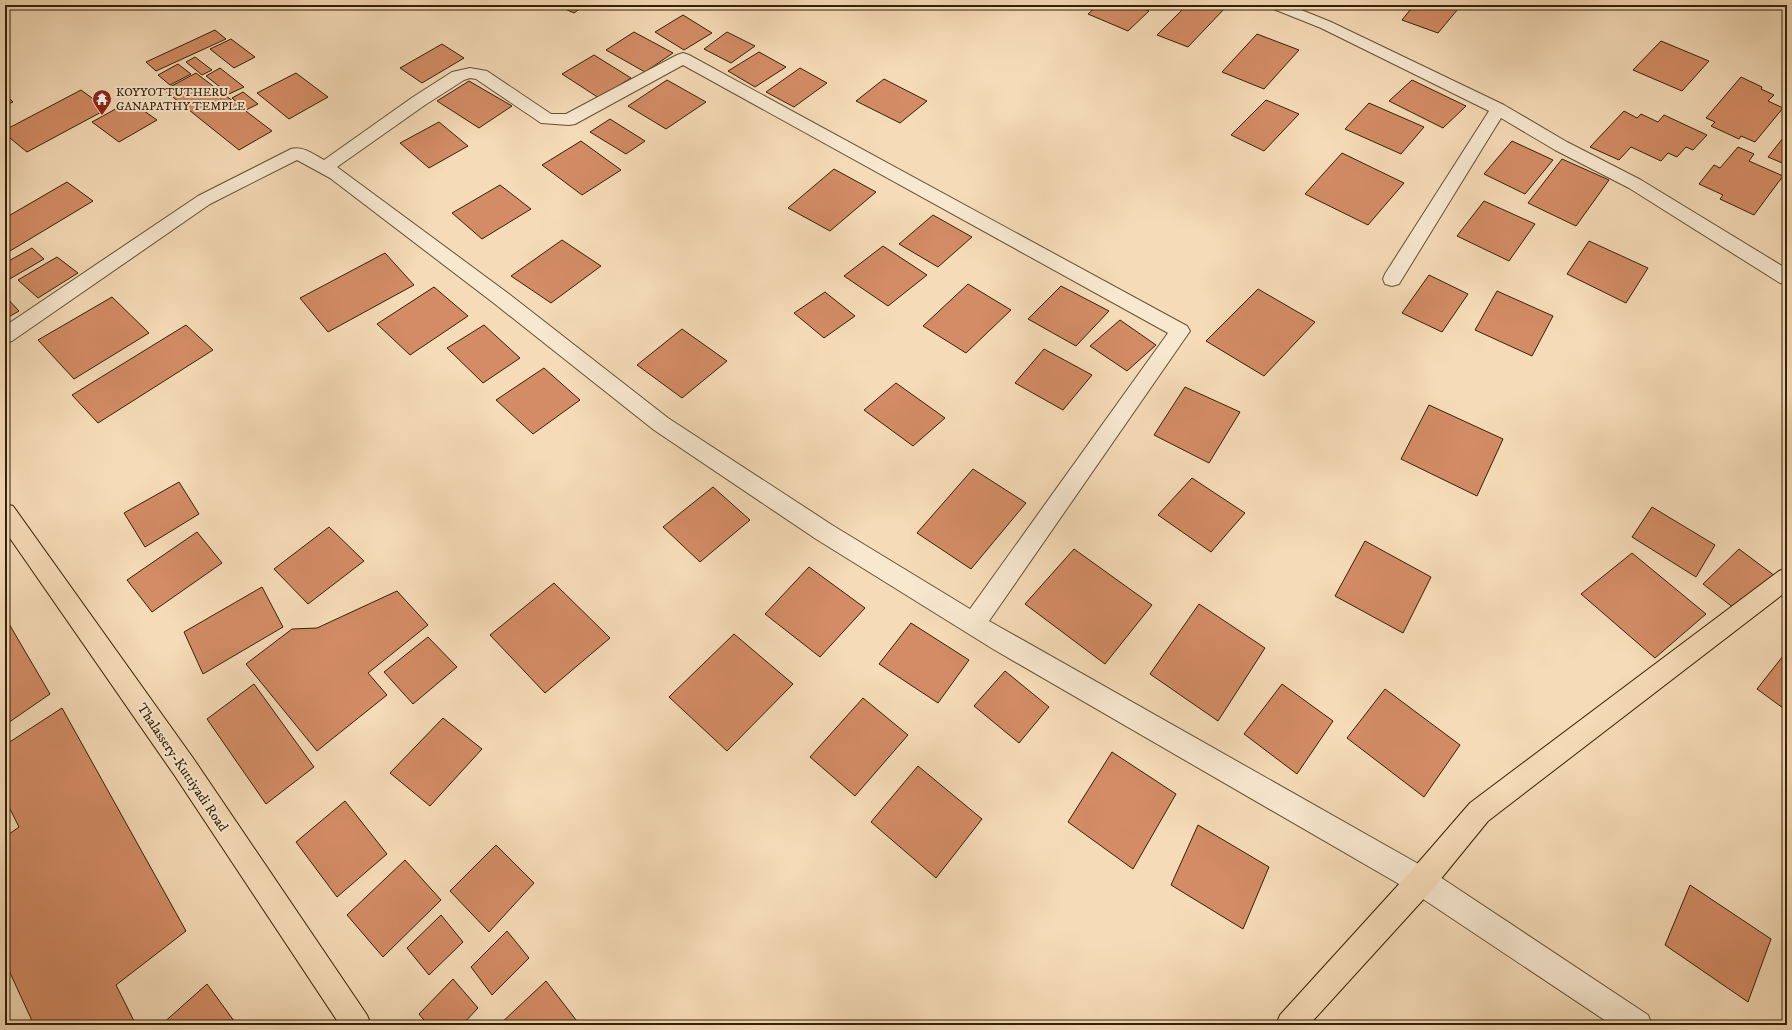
<svg xmlns="http://www.w3.org/2000/svg" width="1792" height="1030" viewBox="0 0 1792 1030" font-family="'IM FELL DW Pica',serif">
<style>
.building{fill:#d38c65;stroke:#342105}
.lines{fill:none;stroke-linecap:round;stroke-linejoin:round}
.minor-casing{stroke:#645032;stroke-width:2}
.major-casing{stroke:#342105;stroke-width:2}
.minor{fill:#f8e8d0;fill-rule:evenodd}
.major{fill:#f5dbb7;fill-rule:evenodd}
.labels{text-anchor:middle;stroke-width:4;stroke-linejoin:round;paint-order:stroke}
.far-poi-label{font-size:12px;fill:#342105;stroke:#f8e8d0;text-anchor:start}
.street-label{font-size:14px;fill:#342105;stroke:#f8e8d0}
</style>
<rect width="100%" height="100%" fill="#f5dbb7"/>
<filter id="stains"><feTurbulence type="fractalNoise" baseFrequency=".005" numOctaves="4"/><feColorMatrix values="0 0 0 0 .2 0 0 0 0 .09 0 0 0 0 .02 0 0 0 .5 -.17"/></filter>
<radialGradient id="worn" r=".72"><stop offset=".6" stop-color="#630" stop-opacity="0"/><stop offset="1" stop-color="#630" stop-opacity=".3"/></radialGradient>
<!-- building -->
<g class="building">
<polygon points="556,5 585,5 574,13"/>
<polygon points="1098,5 1134,5 1149,11 1128,31 1088,14"/>
<polygon points="1187,5 1217,5 1225,8 1188,47 1157,35"/>
<polygon points="1414,5 1446,5 1458,9 1438,33 1402,20"/>
<polygon points="683,15 712,33 684,50 655,32"/>
<polygon points="215,30 226,39 156,71 146,62"/>
<polygon points="634,32 673,53 645,72 606,50"/>
<polygon points="727,32 755,46 731,63 704,49"/>
<polygon points="1257,34 1299,50 1264,89 1222,72"/>
<polygon points="231,39 255,57 234,68 210,49"/>
<polygon points="1661,41 1709,61 1682,91 1633,70"/>
<polygon points="442,44 464,58 422,83 400,68"/>
<polygon points="759,52 786,67 755,87 728,71"/>
<polygon points="594,55 631,78 599,98 562,74"/>
<polygon points="195,57 212,70 202,75 186,62"/>
<polygon points="178,64 191,74 170,85 158,75"/>
<polygon points="220,68 244,87 229,94 206,76"/>
<polygon points="800,68 827,83 794,107 766,92"/>
<polygon points="196,73 272,131 239,150 164,90"/>
<polygon points="296,73 328,97 289,119 257,93"/>
<polygon points="1741,77 1762,87 1761,89 1774,95 1768,101 1783,108 1755,142 1741,136 1739,139 1711,126 1715,122 1706,118"/>
<polygon points="884,79 927,101 900,123 856,101"/>
<polygon points="667,80 706,102 666,129 628,106"/>
<polygon points="1412,80 1466,106 1443,128 1389,101"/>
<polygon points="469,81 512,106 479,128 437,101"/>
<polygon points="81,90 107,109 27,152 5,134 5,130"/>
<polygon points="243,92 258,104 246,110 232,98"/>
<polygon points="5,94 13,102 5,105"/>
<polygon points="1266,100 1299,114 1264,151 1231,135"/>
<polygon points="130,101 157,120 119,142 92,122"/>
<polygon points="1369,103 1424,127 1401,154 1345,129"/>
<polygon points="1624,111 1637,118 1641,114 1658,122 1664,115 1707,135 1693,150 1686,147 1677,157 1668,153 1661,161 1631,147 1619,160 1590,147"/>
<polygon points="610,119 645,141 626,154 590,132"/>
<polygon points="439,122 468,146 429,168 400,143"/>
<polygon points="1787,133 1787,165 1768,157"/>
<polygon points="581,141 621,170 582,195 542,165"/>
<polygon points="1512,141 1553,160 1525,194 1484,174"/>
<polygon points="1738,147 1754,154 1749,161 1783,176 1754,215 1720,199 1723,195 1699,184 1714,165 1720,168"/>
<polygon points="1342,153 1404,183 1368,225 1305,194"/>
<polygon points="1562,159 1609,180 1576,226 1528,203"/>
<polygon points="834,169 876,192 830,231 788,208"/>
<polygon points="67,182 93,201 5,254 5,218"/>
<polygon points="500,185 531,209 482,239 452,213"/>
<polygon points="1484,201 1535,224 1509,261 1457,236"/>
<polygon points="933,215 972,237 938,267 899,244"/>
<polygon points="562,240 601,266 551,303 511,276"/>
<polygon points="1589,241 1648,268 1626,303 1567,274"/>
<polygon points="883,246 927,275 888,306 844,276"/>
<polygon points="32,248 44,259 8,280 5,276 5,263"/>
<polygon points="385,253 414,285 328,332 300,298"/>
<polygon points="57,257 78,273 38,298 18,280"/>
<polygon points="1429,275 1468,294 1442,332 1402,313"/>
<polygon points="968,284 1011,310 966,353 923,326"/>
<polygon points="1061,286 1109,311 1076,346 1028,319"/>
<polygon points="434,287 468,316 410,355 377,324"/>
<polygon points="1258,289 1315,322 1264,376 1206,341"/>
<polygon points="1497,291 1553,316 1532,356 1475,330"/>
<polygon points="825,292 855,316 824,338 794,313"/>
<polygon points="5,296 19,311 5,319"/>
<polygon points="112,297 149,333 74,379 38,340"/>
<polygon points="1120,320 1156,345 1127,371 1090,346"/>
<polygon points="186,325 213,350 98,423 72,395"/>
<polygon points="484,325 520,358 483,383 447,348"/>
<polygon points="682,329 727,361 682,398 637,365"/>
<polygon points="1044,349 1092,375 1063,410 1015,383"/>
<polygon points="544,368 580,400 533,434 496,400"/>
<polygon points="896,383 945,418 913,446 864,410"/>
<polygon points="1185,387 1240,412 1209,463 1154,435"/>
<polygon points="1429,405 1503,439 1477,496 1401,459"/>
<polygon points="973,469 1026,503 971,569 917,533"/>
<polygon points="1192,478 1245,513 1211,552 1158,515"/>
<polygon points="179,482 199,514 145,547 124,513"/>
<polygon points="713,487 750,520 700,562 663,527"/>
<polygon points="1652,507 1715,545 1696,577 1632,537"/>
<polygon points="329,527 364,561 308,604 274,569"/>
<polygon points="197,532 222,563 152,612 127,580"/>
<polygon points="1365,541 1431,577 1403,633 1335,596"/>
<polygon points="1074,549 1152,605 1105,664 1025,604"/>
<polygon points="1739,549 1775,576 1739,612 1703,584"/>
<polygon points="1632,553 1706,614 1655,658 1581,594"/>
<polygon points="809,567 865,608 820,657 765,614"/>
<polygon points="554,583 610,638 545,693 490,635"/>
<polygon points="262,587 283,627 203,674 184,632"/>
<polygon points="397,591 428,625 368,673 387,695 317,751 246,664 292,629 317,628"/>
<polygon points="1199,604 1265,648 1218,721 1150,674"/>
<polygon points="5,617 50,694 5,725"/>
<polygon points="911,623 969,660 938,703 879,664"/>
<polygon points="734,634 793,684 727,751 669,697"/>
<polygon points="428,637 457,667 413,704 384,672"/>
<polygon points="1787,651 1787,711 1757,689"/>
<polygon points="1005,671 1049,707 1019,743 974,706"/>
<polygon points="254,684 314,767 266,804 207,719"/>
<polygon points="1282,684 1333,721 1297,774 1244,734"/>
<polygon points="1385,689 1460,745 1424,797 1347,738"/>
<polygon points="863,698 908,735 855,796 810,757"/>
<polygon points="62,708 186,931 116,985 136,1025 34,1025 5,962 5,837 19,827 5,799 5,745"/>
<polygon points="443,718 482,749 430,806 390,773"/>
<polygon points="1112,752 1176,794 1133,869 1068,822"/>
<polygon points="918,766 982,819 936,878 871,822"/>
<polygon points="345,801 387,854 337,897 296,842"/>
<polygon points="1198,825 1269,867 1243,929 1171,885"/>
<polygon points="496,845 534,883 489,932 450,891"/>
<polygon points="405,860 441,900 383,957 347,915"/>
<polygon points="1690,885 1771,939 1748,1002 1665,945"/>
<polygon points="441,915 463,942 429,975 407,948"/>
<polygon points="507,931 529,958 492,995 471,967"/>
<polygon points="453,979 478,1008 462,1025 428,1025 419,1014"/>
<polygon points="546,981 580,1025 499,1025"/>
<polygon points="207,984 237,1025 161,1025"/>
</g>
<g class="lines">
<defs>
<g id="minor">
<polygon points="1268,5 1289,5 1331,22 1504,105 1567,142 1641,180 1787,269 1787,285 1780,283 1629,188 1555,150 1501,118 1399,284 1392,286 1385,284 1383,279 1385,274 1489,111 1321,28 1271,8"/>
<path d="M683,53L689,55L1187,326L1190,331L989,621L1431,871L1648,1015L1652,1025H1612L1411,891L993,649L816,539L654,430L495,304L330,178L297,160L210,204L12,341L5,343V326L198,196L291,149C303,146 313,154 324,160L413,97L452,72L470,68L487,71L551,114H566L677,55ZM683,65L1168,333L970,609L832,525L668,418L509,294L337,167L425,105L464,80L470,78L476,79L541,123L569,125L575,124Z"/>
</g>
<g id="major">
<polygon points="5,504 13,506 193,758 367,1015 371,1025 340,1025 175,776 5,531"/>
<polygon points="1787,568 1787,591 1488,821 1431,891 1309,1025 1276,1025 1280,1015 1411,871 1470,803 1779,571"/>
</g>
</defs>
<!-- minor casing -->
<use href="#minor" class="minor-casing"/>
<!-- major casing -->
<use href="#major" class="major-casing"/>
<!-- minor -->
<use href="#minor" class="minor"/>
<!-- major -->
<use href="#major" class="major"/>
</g>
<!-- icons -->
<defs>
<symbol id="temple-pin" viewBox="-11 -11 22 30"><path d="M0 17L-7.5 6A9.5 9.5 0 1 1 7.5 6Z" fill="#8f2418" stroke="#f8e8d0"/><path d="M0-6L5-2H3V0L6.5 2.5H4V6H1.5V3h-3V6H-4V2.5H-6.5L-3 0V-2H-5Z" fill="#fff"/></symbol>
</defs>
<g fill-rule="evenodd">
<use href="#temple-pin" x="91" y="88" width="22" height="30"/>
</g>
<g class="labels">
<!-- far-poi labels -->
<g class="far-poi-label">
<text x="116" y="96">KOYYOTTUTHERU<tspan x="116" dy="14">GANAPATHY TEMPLE</tspan></text>
</g>
<!-- street labels -->
<g class="street-label">
<text transform="translate(183 767) rotate(56)" y="5">Thalassery-Kuttiyadi Road</text>
</g>
</g>
<!-- margin -->
<rect width="1792" height="1030" fill="none" stroke="#f5dbb7" stroke-width="20"/>
<rect x="6" y="6" width="1780" height="1018" fill="none" stroke="#342105" stroke-width="2"/>
<rect x="10" y="10" width="1772" height="1010" fill="none" stroke="#342105"/>
<rect width="100%" height="100%" filter="url(#stains)"/>
<rect width="100%" height="100%" fill="url(#worn)"/>
</svg>
